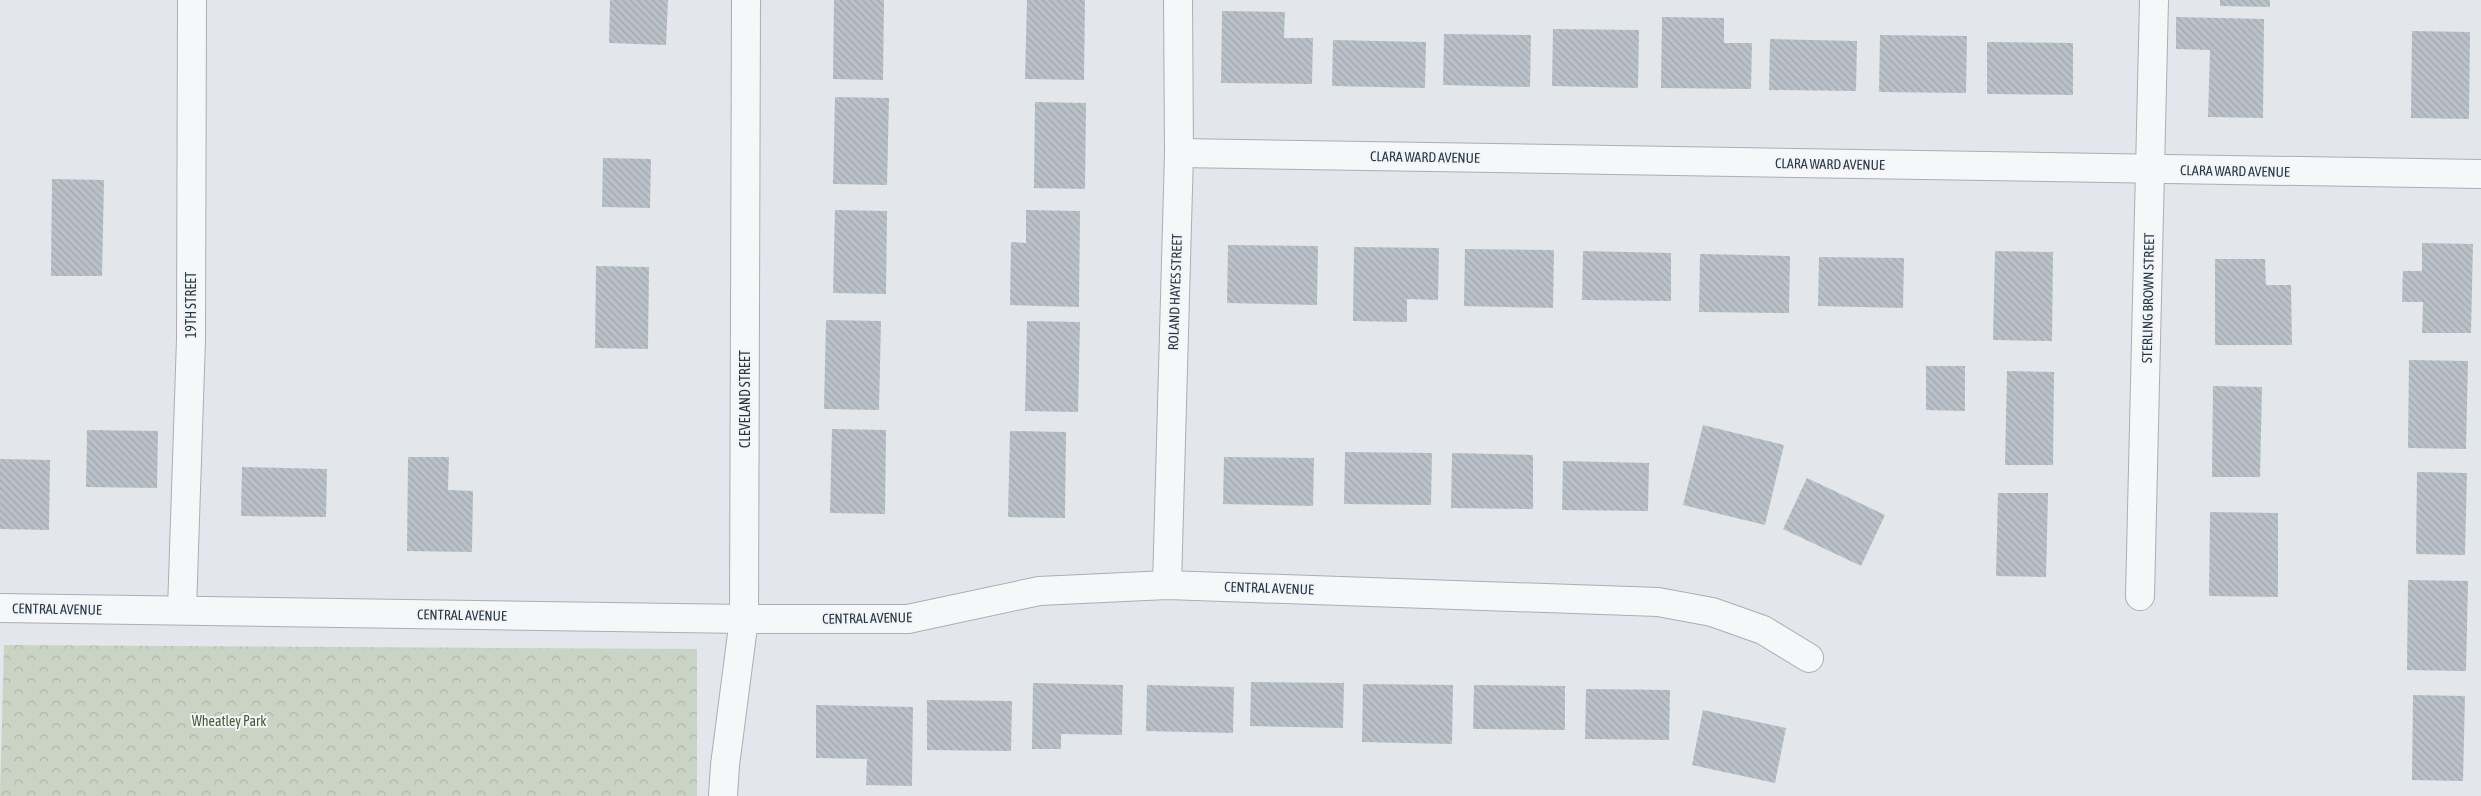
<svg xmlns="http://www.w3.org/2000/svg" width="2481" height="796" viewBox="0 0 2481 796" font-family="'Asap Condensed',sans-serif">
<style>
.park{fill:url(#park-crowns)}
.building{fill:url(#building-back-hatch)}
.lines{fill:none;stroke-linecap:round;stroke-linejoin:round}
.minor-casing{stroke:#a8afb5;stroke-width:30}
.minor{stroke:#f5f7f9;stroke-width:28}
.labels{text-anchor:middle;stroke-width:4;stroke-linejoin:round;paint-order:stroke}
.street-label{font-size:14px;fill:#2a3743;stroke:#f2f5f8}
.park-label{font-size:14px;fill:#445e38;stroke:#f2f5f8}
</style>
<defs>
<pattern id="park-crowns" width="20" height="18" patternUnits="userSpaceOnUse" patternTransform="scale(1.25)"><rect width="20" height="18" fill="#cad4c4"/><path d="M2 6a3 3 0 1 1 6 0M12 15a3 3 0 1 1 6 0" fill="none" stroke="#aeb7aa"/></pattern>
<pattern id="building-back-hatch" width="6" height="6" patternUnits="userSpaceOnUse" patternTransform="scale(1.25)"><rect width="6" height="6" fill="#bac1c8"/><path d="M-1 5l2 2M0 0l6 6M5-1l2 2" fill="none" stroke="#a0a6ad"/></pattern>
</defs>
<rect width="100%" height="100%" fill="#e3e7eb"/>
<!-- park -->
<polygon class="park" points="4,645 697,649 697,796 0,796"/>
<!-- building -->
<g class="building">
<polygon points="610,0 668,0 666,45 609,43"/>
<polygon points="834,0 884,0 883,80 833,79"/>
<polygon points="1027,0 1085,0 1084,80 1025,79"/>
<polygon points="2220,0 2270,0 2270,7 2220,6"/>
<polygon points="1222,11 1285,12 1284,38 1313,38 1312,84 1221,83"/>
<polygon points="1662,17 1724,18 1724,43 1752,43 1751,89 1661,88"/>
<polygon points="2176,17 2264,19 2263,118 2208,117 2210,50 2176,49"/>
<polygon points="1553,29 1639,30 1638,88 1552,86"/>
<polygon points="2412,31 2470,32 2469,119 2411,118"/>
<polygon points="1444,34 1531,35 1530,87 1443,85"/>
<polygon points="1880,35 1967,36 1966,93 1879,92"/>
<polygon points="1770,39 1857,41 1856,91 1769,90"/>
<polygon points="1333,40 1426,42 1425,88 1332,86"/>
<polygon points="1987,42 2073,43 2073,95 1987,94"/>
<polygon points="835,97 889,98 887,185 833,184"/>
<polygon points="1035,102 1086,103 1085,189 1034,188"/>
<polygon points="603,158 651,159 650,208 602,207"/>
<polygon points="52,179 104,180 102,276 51,276"/>
<polygon points="835,210 887,211 886,294 833,293"/>
<polygon points="1026,210 1080,211 1079,307 1010,305 1011,242 1026,243"/>
<polygon points="2422,243 2473,244 2471,333 2422,333 2423,302 2402,302 2403,271 2422,271"/>
<polygon points="1228,245 1318,246 1317,305 1227,303"/>
<polygon points="1354,247 1439,248 1438,300 1407,299 1407,322 1353,321"/>
<polygon points="1465,249 1554,250 1553,308 1464,306"/>
<polygon points="1583,251 1671,253 1671,301 1582,300"/>
<polygon points="1995,251 2053,252 2052,341 1993,340"/>
<polygon points="1700,254 1790,256 1789,313 1699,312"/>
<polygon points="1819,257 1904,258 1903,308 1818,306"/>
<polygon points="2215,259 2265,259 2266,285 2291,285 2292,345 2215,345"/>
<polygon points="596,266 649,267 648,349 595,348"/>
<polygon points="826,320 881,321 879,410 824,409"/>
<polygon points="1027,321 1080,322 1078,412 1025,411"/>
<polygon points="2409,360 2468,361 2466,449 2408,448"/>
<polygon points="1926,366 1965,366 1965,411 1926,410"/>
<polygon points="2007,371 2054,372 2053,465 2005,465"/>
<polygon points="2213,386 2262,387 2260,477 2212,477"/>
<polygon points="1703,425 1784,445 1765,525 1683,505"/>
<polygon points="832,429 886,430 885,514 830,513"/>
<polygon points="87,430 158,431 157,488 86,487"/>
<polygon points="1010,431 1066,432 1065,518 1008,517"/>
<polygon points="1345,452 1432,453 1431,505 1344,504"/>
<polygon points="1452,453 1533,455 1533,509 1451,508"/>
<polygon points="408,457 449,457 448,490 473,491 472,552 407,551"/>
<polygon points="1224,457 1314,458 1313,506 1223,504"/>
<polygon points="0,459 50,460 49,530 0,529"/>
<polygon points="1563,461 1649,463 1648,511 1562,510"/>
<polygon points="242,467 327,469 326,517 241,516"/>
<polygon points="2417,472 2467,473 2465,555 2416,554"/>
<polygon points="1807,478 1885,515 1861,566 1783,529"/>
<polygon points="1998,493 2048,493 2046,577 1996,576"/>
<polygon points="2210,512 2278,513 2278,597 2209,596"/>
<polygon points="2408,580 2468,581 2466,671 2407,670"/>
<polygon points="1251,682 1344,683 1343,728 1250,726"/>
<polygon points="1033,683 1123,685 1122,735 1061,734 1061,749 1032,749"/>
<polygon points="1363,684 1453,685 1452,744 1362,742"/>
<polygon points="1147,685 1234,687 1233,733 1146,731"/>
<polygon points="1474,685 1565,686 1565,730 1473,729"/>
<polygon points="1586,689 1670,690 1669,740 1585,739"/>
<polygon points="2413,695 2465,696 2463,781 2412,780"/>
<polygon points="927,700 1012,701 1011,751 927,750"/>
<polygon points="816,705 913,707 912,786 866,785 867,759 816,758"/>
<polygon points="1703,710 1786,728 1775,783 1692,765"/>
</g>
<g class="lines">
<defs>
<g id="minor">
<polyline points="1179,153 2481,174"/>
<polyline points="1167,585 1179,153 1178,0"/>
<polyline points="2140,596 2154,0"/>
<polyline points="0,608 744,619 908,619 1039,591 1167,585 1658,602 1712,612 1763,630 1809,658"/>
<polyline points="182,610 191,339 192,0"/>
<polyline points="723,796 725,765 744,619 746,0"/>
</g>
</defs>
<!-- minor casing -->
<use href="#minor" class="minor-casing"/>
<!-- minor -->
<use href="#minor" class="minor"/>
</g>
<g class="labels">
<!-- street labels -->
<g class="street-label">
<text transform="translate(1425 157) rotate(1)" y="5">CLARA WARD AVENUE</text>
<text transform="translate(1830 164) rotate(1)" y="5">CLARA WARD AVENUE</text>
<text transform="translate(2235 171) rotate(1)" y="5">CLARA WARD AVENUE</text>
<text transform="translate(1175 292) rotate(-88)" y="5">ROLAND HAYES STREET</text>
<text transform="translate(2148 298) rotate(-89)" y="5">STERLING BROWN STREET</text>
<text transform="translate(191 305) rotate(-90)" y="5">19TH STREET</text>
<text transform="translate(745 399) rotate(-90)" y="5">CLEVELAND STREET</text>
<text transform="translate(1269 588) rotate(2)" y="5">CENTRAL AVENUE</text>
<text transform="translate(57 609) rotate(1)" y="5">CENTRAL AVENUE</text>
<text transform="translate(462 615) rotate(1)" y="5">CENTRAL AVENUE</text>
<text transform="translate(867 618) rotate(-1)" y="5">CENTRAL AVENUE</text>
</g>
<!-- park labels -->
<g class="park-label">
<text x="229" y="726">Wheatley Park</text>
</g>
</g>
</svg>
